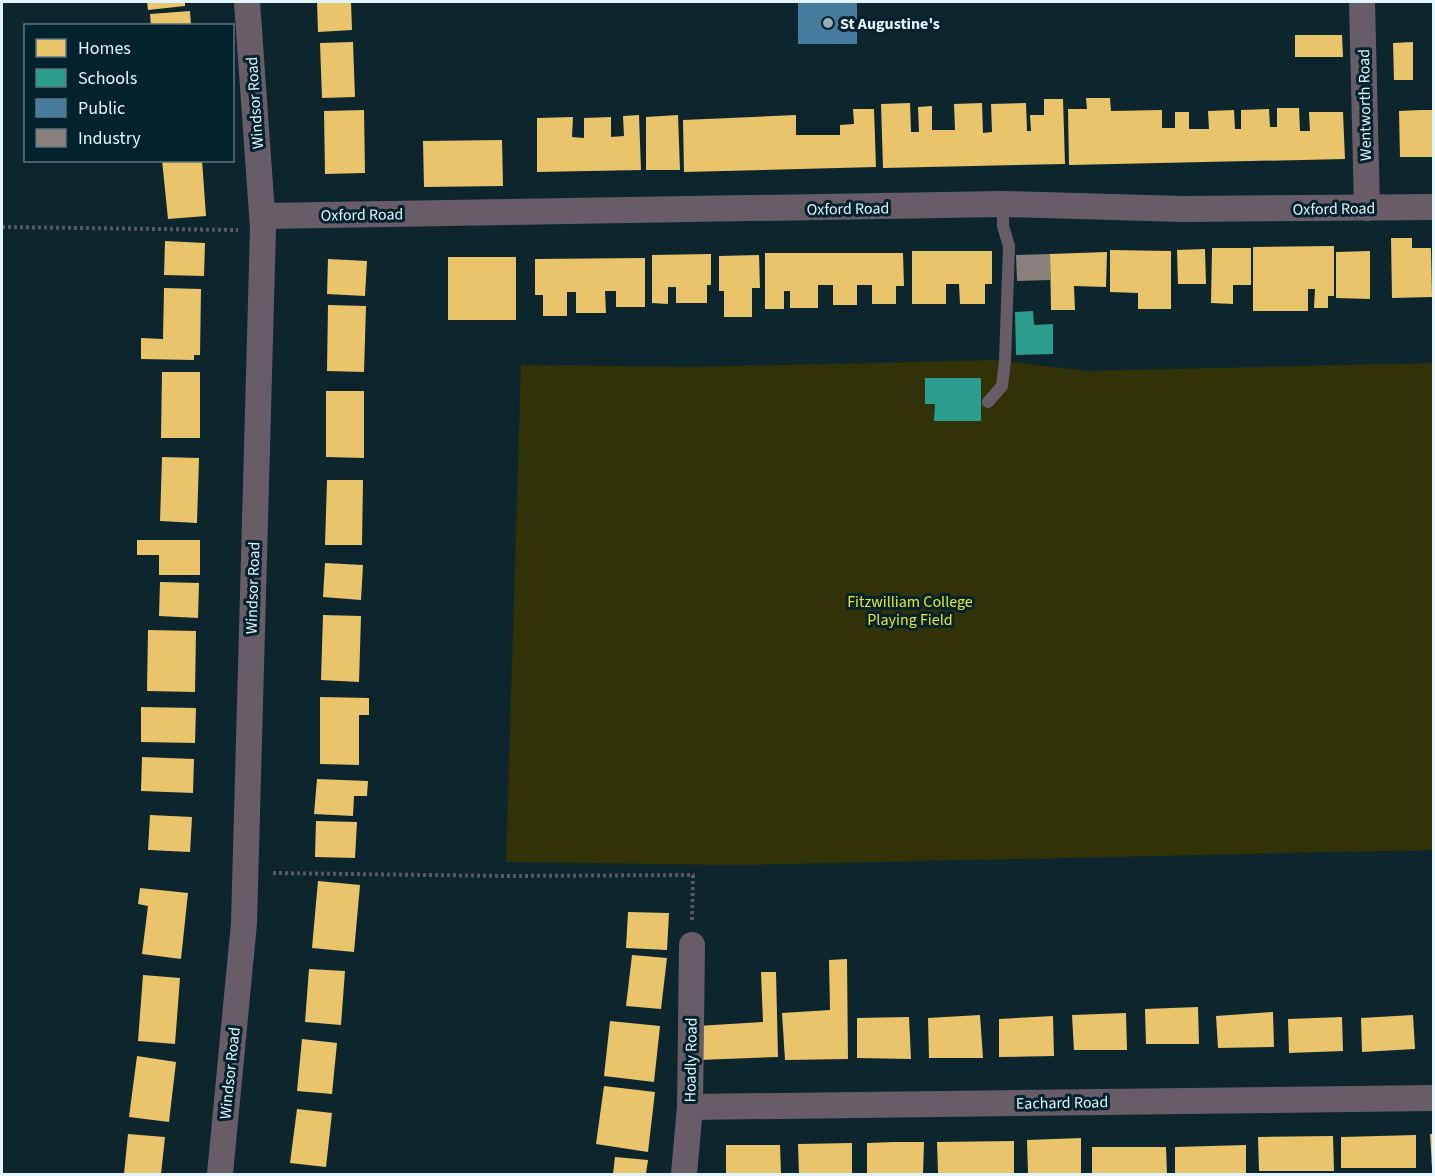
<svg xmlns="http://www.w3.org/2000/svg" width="1435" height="1176" viewBox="0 0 1435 1176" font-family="'Source Sans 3',sans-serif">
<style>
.green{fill:#313207}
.homes{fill:#e9c46a}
.schools{fill:#2a9d8f}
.public{fill:#457b9d}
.industry{fill:#8a817c}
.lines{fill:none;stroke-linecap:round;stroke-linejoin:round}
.path{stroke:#565961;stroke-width:4;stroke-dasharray:3 3;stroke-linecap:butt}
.lane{stroke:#685d67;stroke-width:12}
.street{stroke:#685d67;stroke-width:26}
.poi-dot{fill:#98adb4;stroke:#02222d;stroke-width:2}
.labels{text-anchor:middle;stroke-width:6;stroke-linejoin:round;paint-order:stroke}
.poi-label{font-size:16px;font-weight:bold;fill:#e3f5fc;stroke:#02222d;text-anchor:start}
.street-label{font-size:16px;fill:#e3f5fc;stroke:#02222d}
.park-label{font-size:16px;fill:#f2e519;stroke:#02222d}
</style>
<rect width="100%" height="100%" fill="#0d262e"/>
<!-- green -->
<polygon class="green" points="994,360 1087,371 1433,363 1433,850 737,865 506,862 521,365 693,367"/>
<!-- homes -->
<g class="homes">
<polygon points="147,2 185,2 185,6 148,10"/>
<polygon points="317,2 351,2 352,30 318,32"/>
<polygon points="190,11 191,26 151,26 150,14"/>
<polygon points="1295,35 1342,35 1343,57 1295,57"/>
<polygon points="353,42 355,97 322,98 320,43"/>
<polygon points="1413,42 1413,80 1394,80 1393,43"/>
<polygon points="1086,98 1110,98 1111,111 1162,110 1162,128 1175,128 1175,112 1189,112 1189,129 1209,129 1208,111 1234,110 1235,129 1241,129 1241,110 1269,109 1270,127 1277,127 1277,108 1299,108 1300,131 1310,131 1309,112 1343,112 1345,159 1069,165 1068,109 1087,109"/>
<polygon points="1044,99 1063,99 1065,164 883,168 881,104 910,103 911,132 919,132 918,107 932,106 932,130 955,130 954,104 982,103 983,133 992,132 991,104 1026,103 1027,131 1031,131 1030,115 1044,115"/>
<polygon points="853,109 874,109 876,167 684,172 683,120 796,115 796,135 840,135 840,125 854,124"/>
<polygon points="364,110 365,173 325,174 324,111"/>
<polygon points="1421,110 1434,110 1434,157 1400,157 1399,111"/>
<polygon points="639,115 641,170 537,172 537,118 573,117 572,137 584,138 584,118 611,117 611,137 624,136 623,116"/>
<polygon points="678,115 680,170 646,170 646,117"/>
<polygon points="502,140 503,186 424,187 423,141"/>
<polygon points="162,160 202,160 206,216 168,219"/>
<polygon points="1391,238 1412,238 1412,248 1431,248 1432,297 1392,298"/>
<polygon points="165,241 205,243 204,276 164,275"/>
<polygon points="1334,246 1334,296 1328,296 1328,308 1314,308 1315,289 1308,289 1308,311 1253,311 1253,247"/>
<polygon points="1212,248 1251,248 1251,285 1233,285 1233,304 1211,303"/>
<polygon points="1205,249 1206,284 1178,284 1177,250"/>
<polygon points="1110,250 1171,251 1171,309 1138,309 1138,293 1110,292"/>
<polygon points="912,251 992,251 992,284 985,284 985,304 960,304 959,284 946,284 946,304 912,304"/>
<polygon points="1370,251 1370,299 1336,298 1336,252"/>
<polygon points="1107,252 1106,287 1074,286 1075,310 1051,310 1050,254"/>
<polygon points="765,253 903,253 904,286 896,286 896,304 872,304 872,285 857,285 857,305 833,305 833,285 818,285 818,308 790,308 790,291 784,291 784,309 765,309"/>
<polygon points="711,254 711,285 707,285 707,303 676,303 676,287 668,287 668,304 652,303 652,255"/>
<polygon points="759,255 760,288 752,288 752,317 724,317 724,291 719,291 719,256"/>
<rect x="448" y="257" width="68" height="63"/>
<polygon points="645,258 645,307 616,307 616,291 605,291 606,313 576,313 576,292 567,292 567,316 543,316 543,295 535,295 535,259"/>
<polygon points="328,259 367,261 365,296 327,294"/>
<polygon points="164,288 201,289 200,355 194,355 194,360 141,359 141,338 163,339"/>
<polygon points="328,305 366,306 364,372 327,371"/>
<polygon points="162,372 200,372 200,438 161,438"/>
<polygon points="326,391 364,391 364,458 326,457"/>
<polygon points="162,457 199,458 197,523 160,521"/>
<polygon points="327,480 363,480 362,545 325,545"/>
<polygon points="137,540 200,540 200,575 159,575 159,555 137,555"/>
<polygon points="325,563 363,565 361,600 323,597"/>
<polygon points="160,582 199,583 198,618 159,616"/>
<polygon points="323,615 361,616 359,682 321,680"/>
<polygon points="148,630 196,631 195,692 147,691"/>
<polygon points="320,697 369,698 369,715 359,715 359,765 320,764"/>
<polygon points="141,707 196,708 195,743 141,742"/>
<polygon points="142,757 194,759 193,793 141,791"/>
<polygon points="317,779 368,781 367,796 354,796 353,816 314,814"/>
<polygon points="150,815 192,817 190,852 148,850"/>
<polygon points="316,821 357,822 355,858 315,857"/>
<polygon points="318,881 360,885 354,952 312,948"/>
<polygon points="140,888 188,893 181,959 142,954 148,906 138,904"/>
<polygon points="628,912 669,913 667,950 626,948"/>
<polygon points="632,955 667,958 661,1009 626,1006"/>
<polygon points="847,959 848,1059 785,1060 782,1013 830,1010 829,960"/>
<polygon points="309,969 345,971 341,1025 305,1022"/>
<polygon points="761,972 776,972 778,1057 699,1060 697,1026 763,1022"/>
<polygon points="143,975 180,978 175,1044 138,1041"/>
<polygon points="1198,1007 1199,1044 1146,1044 1145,1009"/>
<polygon points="1273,1012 1274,1047 1218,1048 1216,1016"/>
<polygon points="1126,1013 1127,1050 1074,1050 1072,1015"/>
<polygon points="980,1015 983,1058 929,1058 928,1018"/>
<polygon points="1413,1015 1415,1049 1362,1052 1361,1018"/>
<polygon points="1053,1016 1054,1056 999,1057 999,1019"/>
<polygon points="909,1017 911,1059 857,1058 857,1018"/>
<polygon points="1342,1017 1343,1051 1289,1053 1288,1019"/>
<polygon points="610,1021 660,1026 654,1082 604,1076"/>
<polygon points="302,1039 337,1043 332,1094 297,1091"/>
<polygon points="137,1056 176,1062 169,1122 129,1117"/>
<polygon points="604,1086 655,1092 648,1152 596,1144"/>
<polygon points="297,1109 332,1113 326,1167 290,1163"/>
<polygon points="128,1134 165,1137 161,1174 124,1174"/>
<polygon points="1430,1134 1434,1134 1434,1168 1432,1168"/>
<polygon points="1416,1135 1416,1168 1341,1168 1341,1137"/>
<polygon points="1333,1136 1334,1171 1259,1171 1258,1137"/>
<polygon points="1081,1138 1081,1173 1028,1174 1027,1140"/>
<polygon points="1014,1141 1014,1174 938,1174 937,1142"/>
<polygon points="894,1142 924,1142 923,1174 867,1174 867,1143"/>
<polygon points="852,1143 852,1174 799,1174 798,1144"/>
<polygon points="726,1145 780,1145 781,1174 726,1174"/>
<polygon points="1246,1145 1246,1174 1175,1174 1175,1147"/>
<polygon points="1092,1147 1166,1147 1167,1174 1092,1174"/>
<polygon points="615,1157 648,1160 646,1174 613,1174"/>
</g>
<!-- schools -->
<g class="schools">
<polygon points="1033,311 1034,325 1053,324 1053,354 1016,355 1015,312"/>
<polygon points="925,378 981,378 981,421 934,421 935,404 925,404"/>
</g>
<!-- public -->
<rect class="public" x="798" y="2" width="59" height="42"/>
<!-- industry -->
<polygon class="industry" points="1050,254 1050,280 1017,281 1016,255"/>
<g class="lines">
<!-- path -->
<g class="path">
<polyline points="2,227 238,230"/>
<polyline points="273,873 507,876 693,875 692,921"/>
</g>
<!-- lane -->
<polyline class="lane" points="988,402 1002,386 1005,361 1009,246 1003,226 1003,204"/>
<!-- street -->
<g class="street">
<polyline points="1362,2 1367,208"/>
<polyline points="262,216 1003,204 1183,209 1434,207"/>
<polyline points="690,1107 1434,1098"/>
<polyline points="220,1174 244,923 263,228 247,2"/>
<polyline points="684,1174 690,1107 692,945"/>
</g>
</g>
<!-- markers -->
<circle class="poi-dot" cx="828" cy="23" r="6"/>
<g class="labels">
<!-- poi labels -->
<g class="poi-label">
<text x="840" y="29">St Augustine's</text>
</g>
<!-- street labels -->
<g class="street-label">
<text transform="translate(254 103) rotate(-94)" y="6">Windsor Road</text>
<text transform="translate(1364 105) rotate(-91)" y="6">Wentworth Road</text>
<text transform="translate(848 208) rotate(-1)" y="6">Oxford Road</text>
<text transform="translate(1334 208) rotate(-1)" y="6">Oxford Road</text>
<text transform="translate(362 214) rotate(-1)" y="6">Oxford Road</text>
<text transform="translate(252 588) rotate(-88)" y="6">Windsor Road</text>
<text transform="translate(690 1060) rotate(-89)" y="6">Hoadly Road</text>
<text transform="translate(229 1073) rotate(-84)" y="6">Windsor Road</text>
<text transform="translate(1062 1102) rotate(-1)" y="6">Eachard Road</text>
</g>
<!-- park labels -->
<g class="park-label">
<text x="910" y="607">Fitzwilliam College<tspan x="910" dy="18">Playing Field</tspan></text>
</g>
</g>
<!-- border -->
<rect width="1435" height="1176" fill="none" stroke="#e3f5fc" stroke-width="6"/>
<!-- legend -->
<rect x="24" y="24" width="210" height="138" fill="#02222d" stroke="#5c7680" stroke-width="1.5"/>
<rect x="36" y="39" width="30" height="18" fill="#e9c46a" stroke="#5c7680" stroke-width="1.5"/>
<text x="78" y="54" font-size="18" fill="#e3f5fc">Homes</text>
<rect x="36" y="69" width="30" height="18" fill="#2a9d8f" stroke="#5c7680" stroke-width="1.5"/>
<text x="78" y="84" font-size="18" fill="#e3f5fc">Schools</text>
<rect x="36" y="99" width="30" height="18" fill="#457b9d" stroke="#5c7680" stroke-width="1.5"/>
<text x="78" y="114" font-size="18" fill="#e3f5fc">Public</text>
<rect x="36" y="129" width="30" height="18" fill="#8a817c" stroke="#5c7680" stroke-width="1.5"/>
<text x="78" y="144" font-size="18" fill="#e3f5fc">Industry</text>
</svg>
